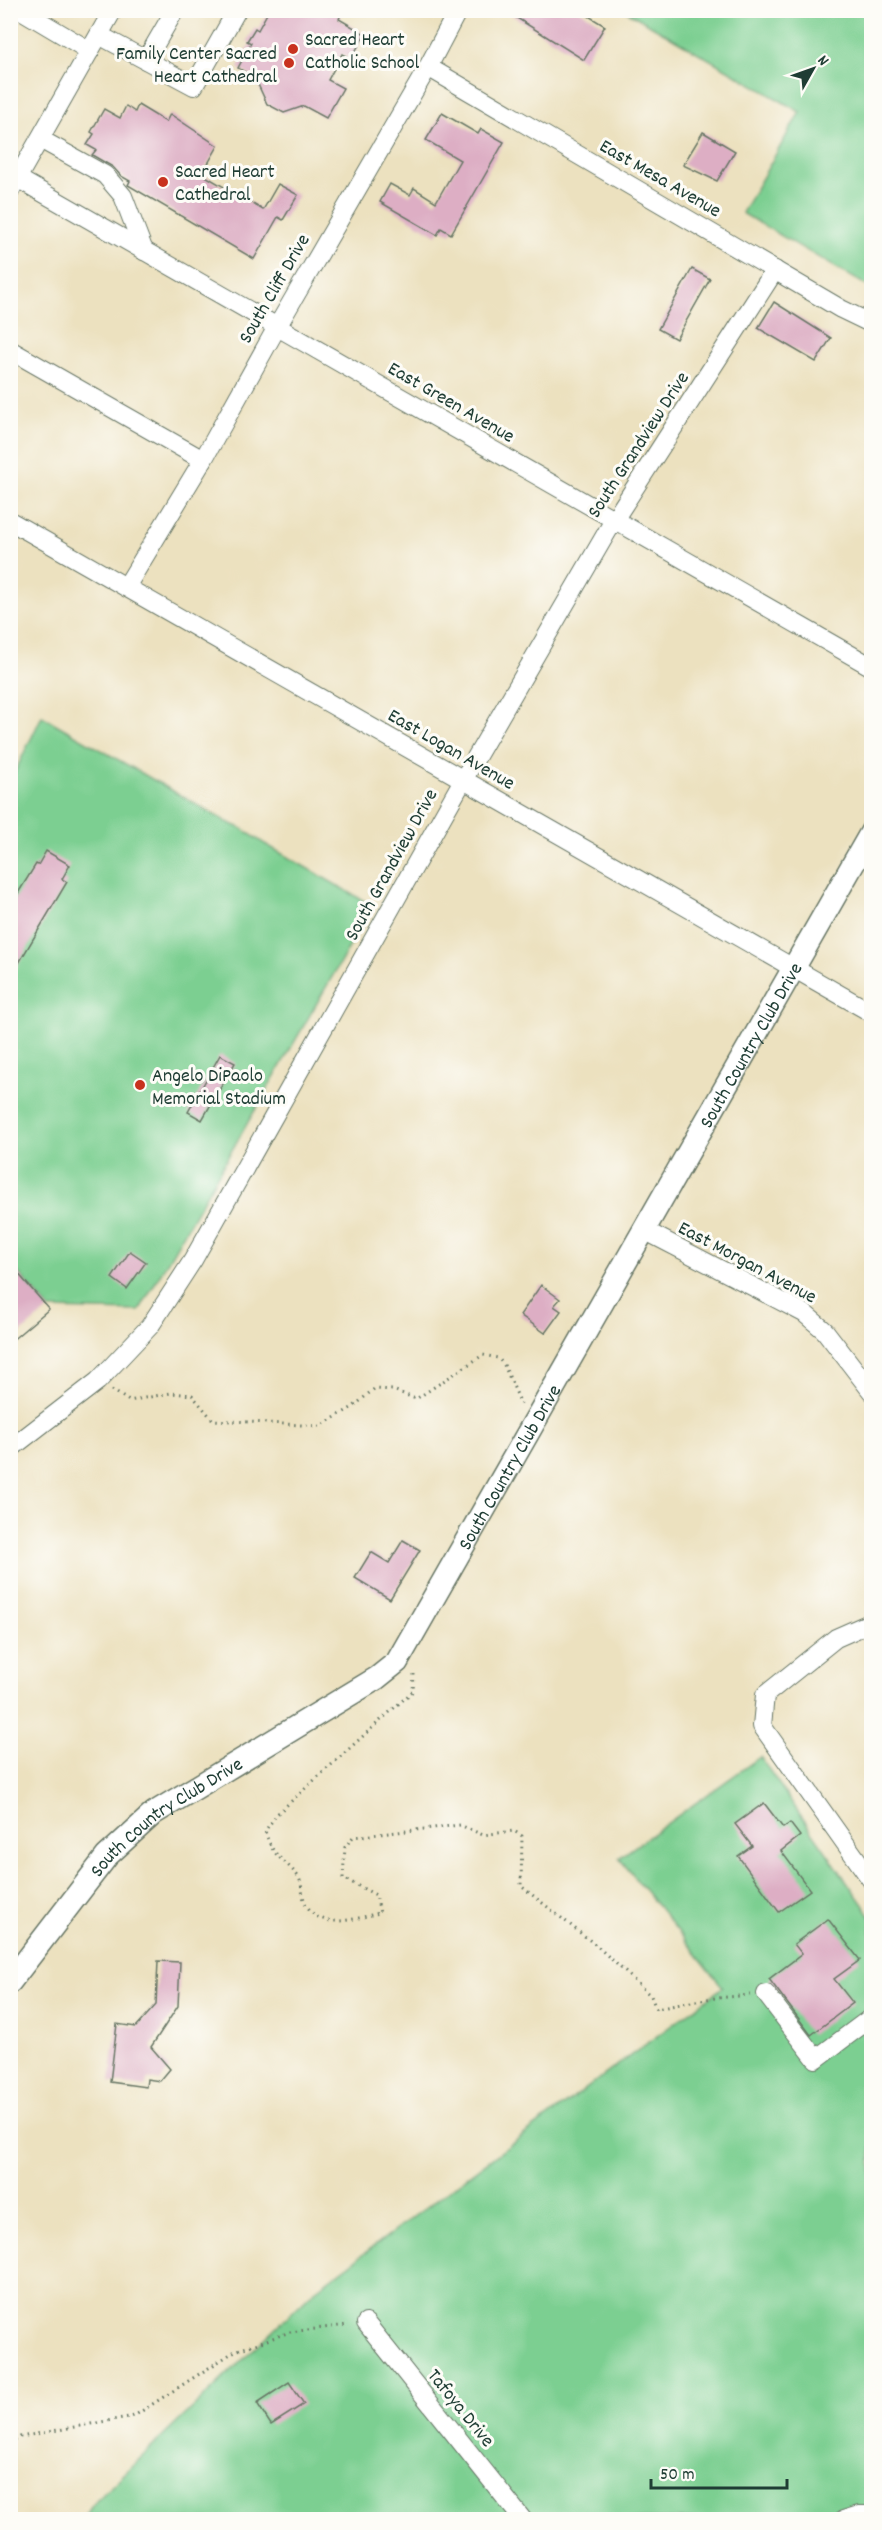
<svg xmlns="http://www.w3.org/2000/svg" width="882" height="2530" viewBox="0 0 882 2530" font-family="Dekko,sans-serif">
<style>
.green{fill:#7ccf91;stroke:#4e8662;stroke-width:1.5}
.building{fill:#ddaec4}
.lines{fill:none;stroke-linecap:round;stroke-linejoin:round}
.minor-casing{stroke:#677665;stroke-width:20}
.major-casing{stroke:#677665;stroke-width:25}
.path{stroke:#677665;stroke-width:3;stroke-dasharray:1.5 4.5;stroke-linecap:butt}
.minor{stroke:#fff;stroke-width:18}
.major{stroke:#fff;stroke-width:22}
.poi-dot{fill:#c8321e;stroke:#fdfcf7;stroke-width:2}
.labels{text-anchor:middle;stroke-width:6;stroke-linejoin:round;paint-order:stroke}
.poi-label{font-size:20px;fill:#1f3d34;stroke:#fdfcf7;text-anchor:start}
.street-label{font-size:20px;fill:#1f3d34;stroke:#fdfcf7}
</style>
<rect width="100%" height="100%" fill="#fdfcf7"/>
<filter id="ink" filterUnits="userSpaceOnUse"><feTurbulence type="fractalNoise" baseFrequency=".0167" numOctaves="2"/><feDisplacementMap in="SourceGraphic" scale="12" xChannelSelector="R" yChannelSelector="G"/><feConvolveMatrix kernelMatrix="1 2 1 2 8 2 1 2 1" color-interpolation-filters="sRGB"/></filter>
<filter id="wash" filterUnits="userSpaceOnUse"><feTurbulence type="fractalNoise" baseFrequency=".008" numOctaves="4" result="noise"/><feDisplacementMap in="SourceGraphic" scale="24" xChannelSelector="R" yChannelSelector="G"/><feGaussianBlur stdDeviation="1.35" result="paint"/><feColorMatrix in="noise" values="0 0 0 0 0 0 0 0 0 0 0 0 0 0 0 0 0 1.4 0 .05"/><feComposite in="paint" operator="in"/></filter>
<g filter="url(#wash)">
<rect width="100%" height="100%" fill="#ece1bf"/>
<!-- green -->
<g class="green">
<polygon points="626,11 871,11 871,288 742,213 800,112"/>
<polygon points="42,716 227,822 241,828 265,844 373,906 139,1311 49,1309 11,1264 10,782"/>
<polygon points="760,1757 871,1916 871,2519 83,2520 93,2504 315,2290 723,1987 619,1858"/>
</g>
<g id="blocks">
<!-- building -->
<g class="building">
<polygon points="269,10 343,10 339,19 365,34 351,59 342,54 328,80 343,88 326,118 304,106 284,113 267,104 255,78 238,68 251,43 247,41 255,28 258,30"/>
<polygon points="504,10 579,10 605,26 584,60"/>
<polygon points="138,105 166,122 170,114 218,146 202,174 263,210 278,184 298,195 283,220 278,217 254,259 128,185 130,181 121,176 113,167 92,155 96,150 87,145 94,134 91,132 104,109 120,118 126,106 135,112"/>
<polygon points="442,113 478,134 481,129 504,142 451,234 441,228 437,235 380,202 390,184 410,195 414,188 436,202 460,160 426,140"/>
<polygon points="703,132 735,151 717,181 683,165"/>
<polygon points="692,269 710,279 676,339 658,329"/>
<polygon points="774,302 831,338 816,362 758,328"/>
<polygon points="46,851 70,865 62,879 67,882 10,978 10,906 36,864 38,865"/>
<polygon points="220,1055 235,1063 202,1120 188,1112"/>
<polygon points="130,1251 146,1262 127,1289 112,1278"/>
<polygon points="10,1264 49,1309 10,1342"/>
<polygon points="541,1285 560,1299 554,1306 561,1311 545,1333 520,1315"/>
<polygon points="403,1540 420,1550 390,1599 355,1578 371,1552 389,1563"/>
<polygon points="764,1803 783,1828 790,1823 800,1836 781,1851 810,1890 779,1912 738,1856 752,1846 735,1824"/>
<polygon points="828,1919 860,1960 834,1979 853,2003 811,2035 769,1979 802,1954 794,1944"/>
<polygon points="158,1961 180,1962 178,2006 151,2047 170,2069 160,2081 147,2079 146,2087 110,2082 117,2024 136,2027 156,2005"/>
<polygon points="289,2382 304,2404 271,2425 257,2403"/>
</g>
</g>
</g>
<g filter="url(#ink)">
<use href="#blocks" fill-opacity="0" stroke="#677665" stroke-width="1.5"/>
<g class="lines">
<defs>
<g id="minor">
<polyline points="21,10 90,51"/>
<polyline points="99,35 194,86 237,10"/>
<polyline points="146,60 175,10"/>
<polyline points="428,67 841,309 872,324"/>
<polyline points="40,139 105,175 123,196 144,251"/>
<polyline points="10,174 872,667"/>
<polyline points="10,191 113,10"/>
<polyline points="10,350 203,460"/>
<polyline points="10,521 872,1013"/>
<polyline points="126,587 203,460 277,327 428,67 458,10"/>
<polyline points="644,1230 804,1313 825,1331 872,1392"/>
<polyline points="10,1449 98,1381 150,1326 193,1260 463,780 614,520 775,270"/>
<polyline points="872,1625 870,1623 836,1638 765,1695 762,1726 872,1881"/>
<polyline points="766,1994 816,2059 872,2017"/>
<polyline points="366,2323 523,2520"/>
<polyline points="843,2520 859,2515 872,2515"/>
</g>
<g id="major">
<path id="s1" d="M10,1982L107,1856L154,1813L377,1678L397,1662L872,831"/>
</g>
</defs>
<!-- minor casing -->
<use href="#minor" class="minor-casing"/>
<!-- major casing -->
<use href="#major" class="major-casing"/>
<!-- path -->
<g class="path">
<polyline points="112,1390 129,1401 171,1393 192,1395 213,1420 320,1426 353,1407 374,1389 393,1390 416,1399 483,1355 498,1358 504,1365 521,1404"/>
<path d="M414,1674L413,1691L277,1814L265,1831C274,1859 280,1855 297,1875C303,1882 301,1894 305,1902C319,1933 355,1918 380,1913L376,1895L343,1878L345,1847L353,1837L460,1825L483,1835L514,1831L522,1836L521,1886L597,1946L651,1996L656,2009L706,1999L750,1995"/>
<polyline points="10,2444 20,2437 134,2416 235,2351 290,2332 348,2325"/>
</g>
<!-- minor -->
<use href="#minor" class="minor"/>
<!-- major -->
<use href="#major" class="major"/>
</g>
</g>
<!-- markers -->
<g class="poi-dot">
<circle cx="293" cy="49" r="6"/>
<circle cx="289" cy="63" r="6"/>
<circle cx="163" cy="182" r="6"/>
<circle cx="140" cy="1085" r="6"/>
</g>
<g class="labels">
<!-- poi labels -->
<g class="poi-label">
<text x="305" y="45">Sacred Heart<tspan x="305" dy="23">Catholic School</tspan></text>
<text x="277" y="59" text-anchor="end">Family Center Sacred<tspan x="277" dy="23">Heart Cathedral</tspan></text>
<text x="175" y="177">Sacred Heart<tspan x="175" dy="23">Cathedral</tspan></text>
<text x="152" y="1081">Angelo DiPaolo<tspan x="152" dy="23">Memorial Stadium</tspan></text>
</g>
<!-- street labels -->
<g class="street-label">
<text transform="translate(661 177) rotate(30)" y="7">East Mesa Avenue</text>
<text transform="translate(273 288) rotate(-60)" y="7">South Cliff Drive</text>
<text transform="translate(452 401) rotate(30)" y="7">East Green Avenue</text>
<text transform="translate(637 444) rotate(-57)" y="7">South Grandview Drive</text>
<text transform="translate(452 748) rotate(30)" y="7">East Logan Avenue</text>
<text transform="translate(390 864) rotate(-61)" y="7">South Grandview Drive</text>
<text dy="7" stroke="none"><textPath href="#s1" startOffset="1220">South Country Club Drive</textPath></text>
<text transform="translate(748 1261) rotate(28)" y="7">East Morgan Avenue</text>
<text dy="7" stroke="none"><textPath href="#s1" startOffset="734">South Country Club Drive</textPath></text>
<text dy="7" stroke="none"><textPath href="#s1" startOffset="230">South Country Club Drive</textPath></text>
<text transform="translate(462 2407) rotate(51)" y="7">Tafoya Drive</text>
</g>
</g>
<!-- margin -->
<rect width="882" height="2530" fill="none" stroke="#fdfcf7" stroke-width="36"/>
<!-- north arrow -->
<g transform="translate(813 69) rotate(50)" stroke="#fdfcf7" stroke-width="4.5" paint-order="stroke">
<path d="M0-4.5L10 22L0 15L-10 22Z" fill="#1f3d34"/>
<text y="-9" font-size="16" font-weight="bold" text-anchor="middle" fill="#1f3d34">N</text>
</g>
<!-- scale -->
<path d="M651 2479v9h136v-9" fill="none" stroke="#1f3d34" stroke-width="3"/>
<text x="660" y="2479" font-size="18" fill="#1f3d34" stroke="#fdfcf7" stroke-width="4.5" paint-order="stroke">50 m</text>
</svg>
